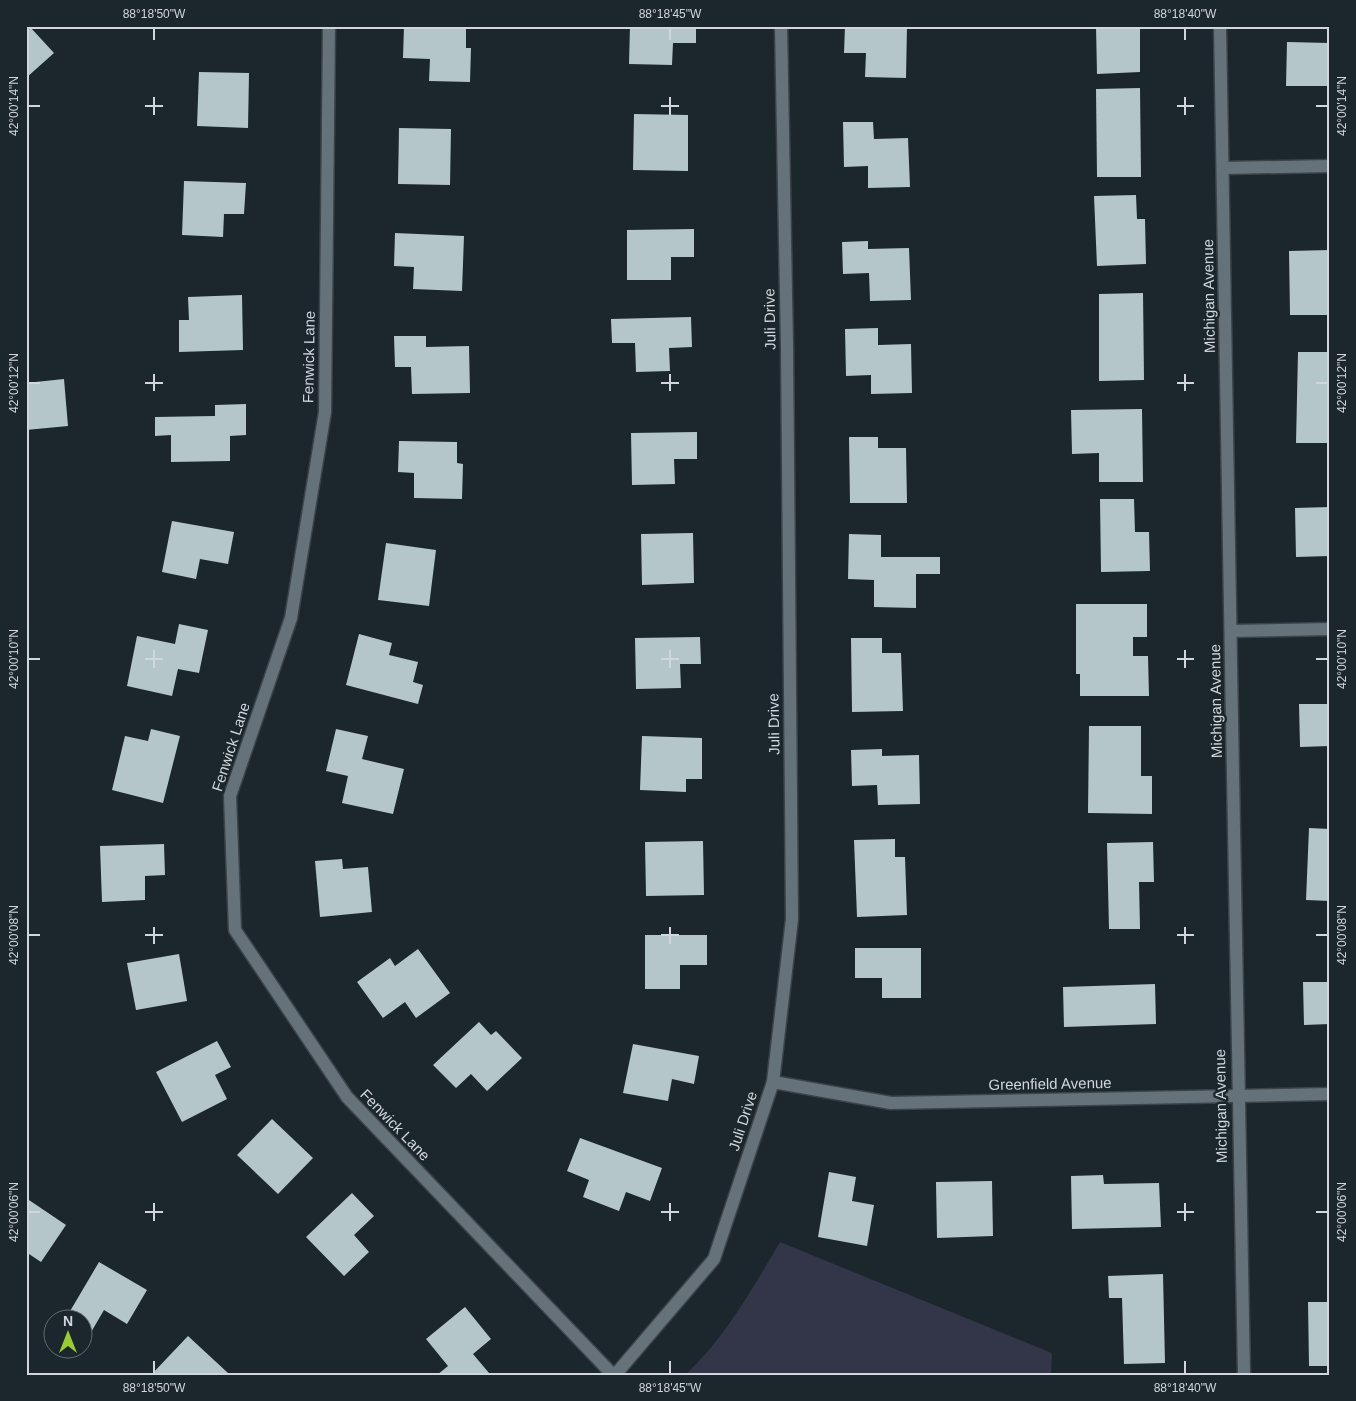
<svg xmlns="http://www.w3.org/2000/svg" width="1356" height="1401" viewBox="0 0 1356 1401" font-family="Helvetica,sans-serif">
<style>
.green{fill:#333548}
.building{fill:#b5c6ca}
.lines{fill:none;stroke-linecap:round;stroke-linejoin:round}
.minor-casing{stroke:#3b4348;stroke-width:15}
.minor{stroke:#65727a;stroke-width:12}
.ticks{fill:none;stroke:#d0d6db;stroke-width:2}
.labels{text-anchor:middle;stroke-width:5;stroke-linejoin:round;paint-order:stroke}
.street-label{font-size:15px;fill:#d0d6db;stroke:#1b262d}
.neatline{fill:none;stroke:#d0d6db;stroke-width:2}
.ticks-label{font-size:12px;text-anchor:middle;fill:#d0d6db}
</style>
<rect width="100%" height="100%" fill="#1b262d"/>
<!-- green -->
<path class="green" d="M780,1242L1052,1353L1051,1375H685C725,1338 752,1289 780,1242Z"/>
<!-- building -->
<g class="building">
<polygon points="404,26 466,27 466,48 471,48 470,82 429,81 430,59 403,58"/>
<polygon points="630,26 696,26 696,43 673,43 672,65 629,64"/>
<polygon points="845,26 907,26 906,78 865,77 866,53 844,53"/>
<polygon points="1096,26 1140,26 1140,72 1097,74"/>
<polygon points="31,28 54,53 26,78 26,32"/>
<polygon points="1287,42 1330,43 1330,86 1286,86"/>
<polygon points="199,72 249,73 248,128 197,126"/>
<polygon points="1140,88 1141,177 1097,177 1096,89"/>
<polygon points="634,114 688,115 688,171 633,170"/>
<polygon points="843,122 873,122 874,139 908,138 910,187 868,188 868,166 844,167"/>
<polygon points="399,128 451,129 450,185 398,184"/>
<polygon points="184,181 246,183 244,214 224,214 223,237 182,235"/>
<polygon points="1136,195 1137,219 1145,219 1146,264 1097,266 1094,196"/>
<polygon points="694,229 694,257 671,257 671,280 627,280 627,230"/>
<polygon points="395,233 464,236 462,291 413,289 414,267 394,266"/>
<polygon points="868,241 868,249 909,248 911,300 870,301 869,273 843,274 842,242"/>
<polygon points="1330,250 1330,315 1290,315 1289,251"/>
<polygon points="1143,293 1144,380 1099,381 1099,294"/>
<polygon points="242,295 243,350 179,352 179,320 189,320 188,297"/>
<polygon points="691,317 692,347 669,348 670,371 636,372 635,343 612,343 611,319"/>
<polygon points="878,328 878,345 911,344 912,393 871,394 871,375 846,376 845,329"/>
<polygon points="394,336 426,336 426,347 469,346 470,393 412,394 411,367 395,367"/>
<polygon points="1298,352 1330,352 1330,443 1296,443"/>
<polygon points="64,379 68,426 26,430 26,383"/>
<polygon points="246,404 246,435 230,436 230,461 171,462 171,435 155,436 155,417 215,416 215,405"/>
<polygon points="1142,409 1143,482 1099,482 1099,453 1072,454 1071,410"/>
<polygon points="697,432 697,459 674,459 675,484 632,485 631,433"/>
<polygon points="849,437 878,437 878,448 906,448 907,503 850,503"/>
<polygon points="399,441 457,442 457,463 463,464 462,499 414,498 414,473 398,472"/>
<polygon points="1100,499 1134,499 1135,532 1149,532 1150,571 1101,572"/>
<polygon points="1330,507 1330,556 1296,557 1295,508"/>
<polygon points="172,521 234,532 228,564 200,559 196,579 162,572"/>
<polygon points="693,533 694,583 642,585 641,534"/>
<polygon points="849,534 881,535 881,557 940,557 940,574 916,574 916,608 874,607 874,580 848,579"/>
<polygon points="386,543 436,550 429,606 378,600"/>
<polygon points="1076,604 1147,604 1147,637 1133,637 1133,656 1148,656 1149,696 1080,696 1080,674 1076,674"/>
<polygon points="179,624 208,630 199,673 178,669 172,696 127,686 137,636 175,644"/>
<polygon points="359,634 392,643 389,655 418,662 413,682 423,685 418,704 346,685"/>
<polygon points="700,637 701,664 680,664 681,688 636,689 635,638"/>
<polygon points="851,638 882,638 882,653 901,653 903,711 852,712"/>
<polygon points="1299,704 1330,704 1330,746 1300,747"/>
<polygon points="1089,726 1141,726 1141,776 1152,776 1152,814 1088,813"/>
<polygon points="151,729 180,736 163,803 112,790 125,736 148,741"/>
<polygon points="336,729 368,736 362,759 404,769 393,814 342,803 348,776 326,771"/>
<polygon points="642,736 702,738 702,779 686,779 686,792 640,790"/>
<polygon points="882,749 882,756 919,755 920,804 878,805 877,785 852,786 851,750"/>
<polygon points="1309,828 1330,829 1330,901 1306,900"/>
<polygon points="895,839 895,857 905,857 907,915 857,917 854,840"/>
<polygon points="703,841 704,895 646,896 645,842"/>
<polygon points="1153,842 1154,882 1139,882 1140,929 1109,929 1107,843"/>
<polygon points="164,844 165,875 145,876 145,900 102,902 100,846"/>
<polygon points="342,859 343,869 368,867 372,912 320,917 315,861"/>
<polygon points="645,935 707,935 707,965 680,965 680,989 645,989"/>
<polygon points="855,948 921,948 921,998 882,998 882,978 855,978"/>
<polygon points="418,949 450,993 416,1018 405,1002 383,1018 357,982 390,958 395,966"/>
<polygon points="179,954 187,1001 136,1010 127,963"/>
<polygon points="1303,982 1330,982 1330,1024 1304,1025"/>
<polygon points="1155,984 1156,1024 1064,1027 1063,987"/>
<polygon points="479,1022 491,1035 496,1031 522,1058 487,1091 471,1074 456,1088 433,1065"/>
<polygon points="217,1041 231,1067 215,1075 227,1099 182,1122 156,1072"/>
<polygon points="633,1044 699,1056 694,1084 672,1079 668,1101 623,1093"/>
<polygon points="272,1119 313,1158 278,1194 237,1155"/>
<polygon points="580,1138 662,1168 650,1201 626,1192 619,1211 583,1197 589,1180 567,1171"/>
<polygon points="829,1172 856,1177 852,1201 874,1205 867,1246 818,1237"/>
<polygon points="1103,1175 1104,1184 1159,1183 1161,1227 1072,1229 1071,1176"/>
<polygon points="992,1181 993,1236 937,1238 936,1182"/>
<polygon points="352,1193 374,1216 354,1235 369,1252 344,1276 306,1237"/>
<polygon points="26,1198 66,1225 41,1262 26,1252"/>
<polygon points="99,1262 147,1290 127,1324 104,1310 90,1334 82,1329 82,1318 66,1318"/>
<polygon points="1163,1274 1165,1363 1124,1364 1122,1298 1109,1298 1108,1276"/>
<polygon points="1308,1302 1330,1302 1330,1366 1309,1366"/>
<polygon points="465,1307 491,1339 473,1354 489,1373 486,1375 437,1375 448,1366 426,1339"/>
<polygon points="188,1336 228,1373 226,1375 151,1375"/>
</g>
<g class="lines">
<defs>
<g id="minor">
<polyline points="329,26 325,412 291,618 230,796 235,930 347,1097 613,1375"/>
<path d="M1220,26C1231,476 1232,925 1244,1375"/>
<polyline points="1224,168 1330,166"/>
<polyline points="1231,631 1330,629"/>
<polyline points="773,1082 891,1103 1330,1094"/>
<polyline points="615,1375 714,1259 773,1082 792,919 787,347 781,26"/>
</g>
</defs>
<!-- minor casing -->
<use href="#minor" class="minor-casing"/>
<!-- minor -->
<use href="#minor" class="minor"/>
</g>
<!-- ticks -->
<path class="ticks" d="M154,28V40M670,28V40M1185,28V40M154,97V115M670,97V115M1185,97V115M28,106H40M145,106H163M661,106H679M1177,106H1194M1316,106H1328M154,374V391M670,374V391M1185,374V391M28,383H40M145,383H163M661,383H679M1177,383H1194M1316,383H1328M154,650V668M670,650V668M1185,650V668M28,659H40M145,659H163M661,659H679M1177,659H1194M1316,659H1328M154,927V944M670,927V944M1185,927V944M28,935H40M145,935H163M661,935H679M1177,935H1194M1316,935H1328M154,1203V1221M670,1203V1221M1185,1203V1221M28,1212H40M145,1212H163M661,1212H679M1177,1212H1194M1316,1212H1328M154,1361V1374M670,1361V1374M1185,1361V1374"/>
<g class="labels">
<!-- street labels -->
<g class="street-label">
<text transform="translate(1209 296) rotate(-91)" y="5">Michigan Avenue</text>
<text transform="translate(770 319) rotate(-91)" y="5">Juli Drive</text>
<text transform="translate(309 357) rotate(-89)" y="5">Fenwick Lane</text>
<text transform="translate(1216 701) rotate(-91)" y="5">Michigan Avenue</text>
<text transform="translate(774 724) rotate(-91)" y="5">Juli Drive</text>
<text transform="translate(231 747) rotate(-72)" y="5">Fenwick Lane</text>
<text transform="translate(1050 1084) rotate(-1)" y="5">Greenfield Avenue</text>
<text transform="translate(1221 1106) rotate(-91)" y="5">Michigan Avenue</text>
<text transform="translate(743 1121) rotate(-72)" y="5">Juli Drive</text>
<text transform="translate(395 1125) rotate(46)" y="5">Fenwick Lane</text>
</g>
</g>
<!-- border -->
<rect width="1356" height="1401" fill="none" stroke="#1b262d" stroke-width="55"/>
<!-- north arrow -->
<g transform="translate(68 1334)"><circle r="24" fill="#1b262d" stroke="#636c73"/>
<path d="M0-4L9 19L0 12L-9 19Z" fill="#9bcb32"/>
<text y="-8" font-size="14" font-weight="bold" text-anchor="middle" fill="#d0d6db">N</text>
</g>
<rect x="28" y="28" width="1300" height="1346" class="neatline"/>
<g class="ticks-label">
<text x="154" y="18">88°18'50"W</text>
<text x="670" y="18">88°18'45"W</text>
<text x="1185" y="18">88°18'40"W</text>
<text transform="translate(14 106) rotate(-90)" y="4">42°00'14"N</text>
<text transform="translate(1342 106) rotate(-90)" y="4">42°00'14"N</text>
<text transform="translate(14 383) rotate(-90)" y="4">42°00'12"N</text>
<text transform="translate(1342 383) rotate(-90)" y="4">42°00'12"N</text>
<text transform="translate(14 659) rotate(-90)" y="4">42°00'10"N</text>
<text transform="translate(1342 659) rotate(-90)" y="4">42°00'10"N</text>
<text transform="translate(14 935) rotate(-90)" y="4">42°00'08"N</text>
<text transform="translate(1342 935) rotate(-90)" y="4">42°00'08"N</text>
<text transform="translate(14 1212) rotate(-90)" y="4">42°00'06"N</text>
<text transform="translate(1342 1212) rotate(-90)" y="4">42°00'06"N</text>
<text x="154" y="1392">88°18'50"W</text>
<text x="670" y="1392">88°18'45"W</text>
<text x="1185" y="1392">88°18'40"W</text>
</g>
</svg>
